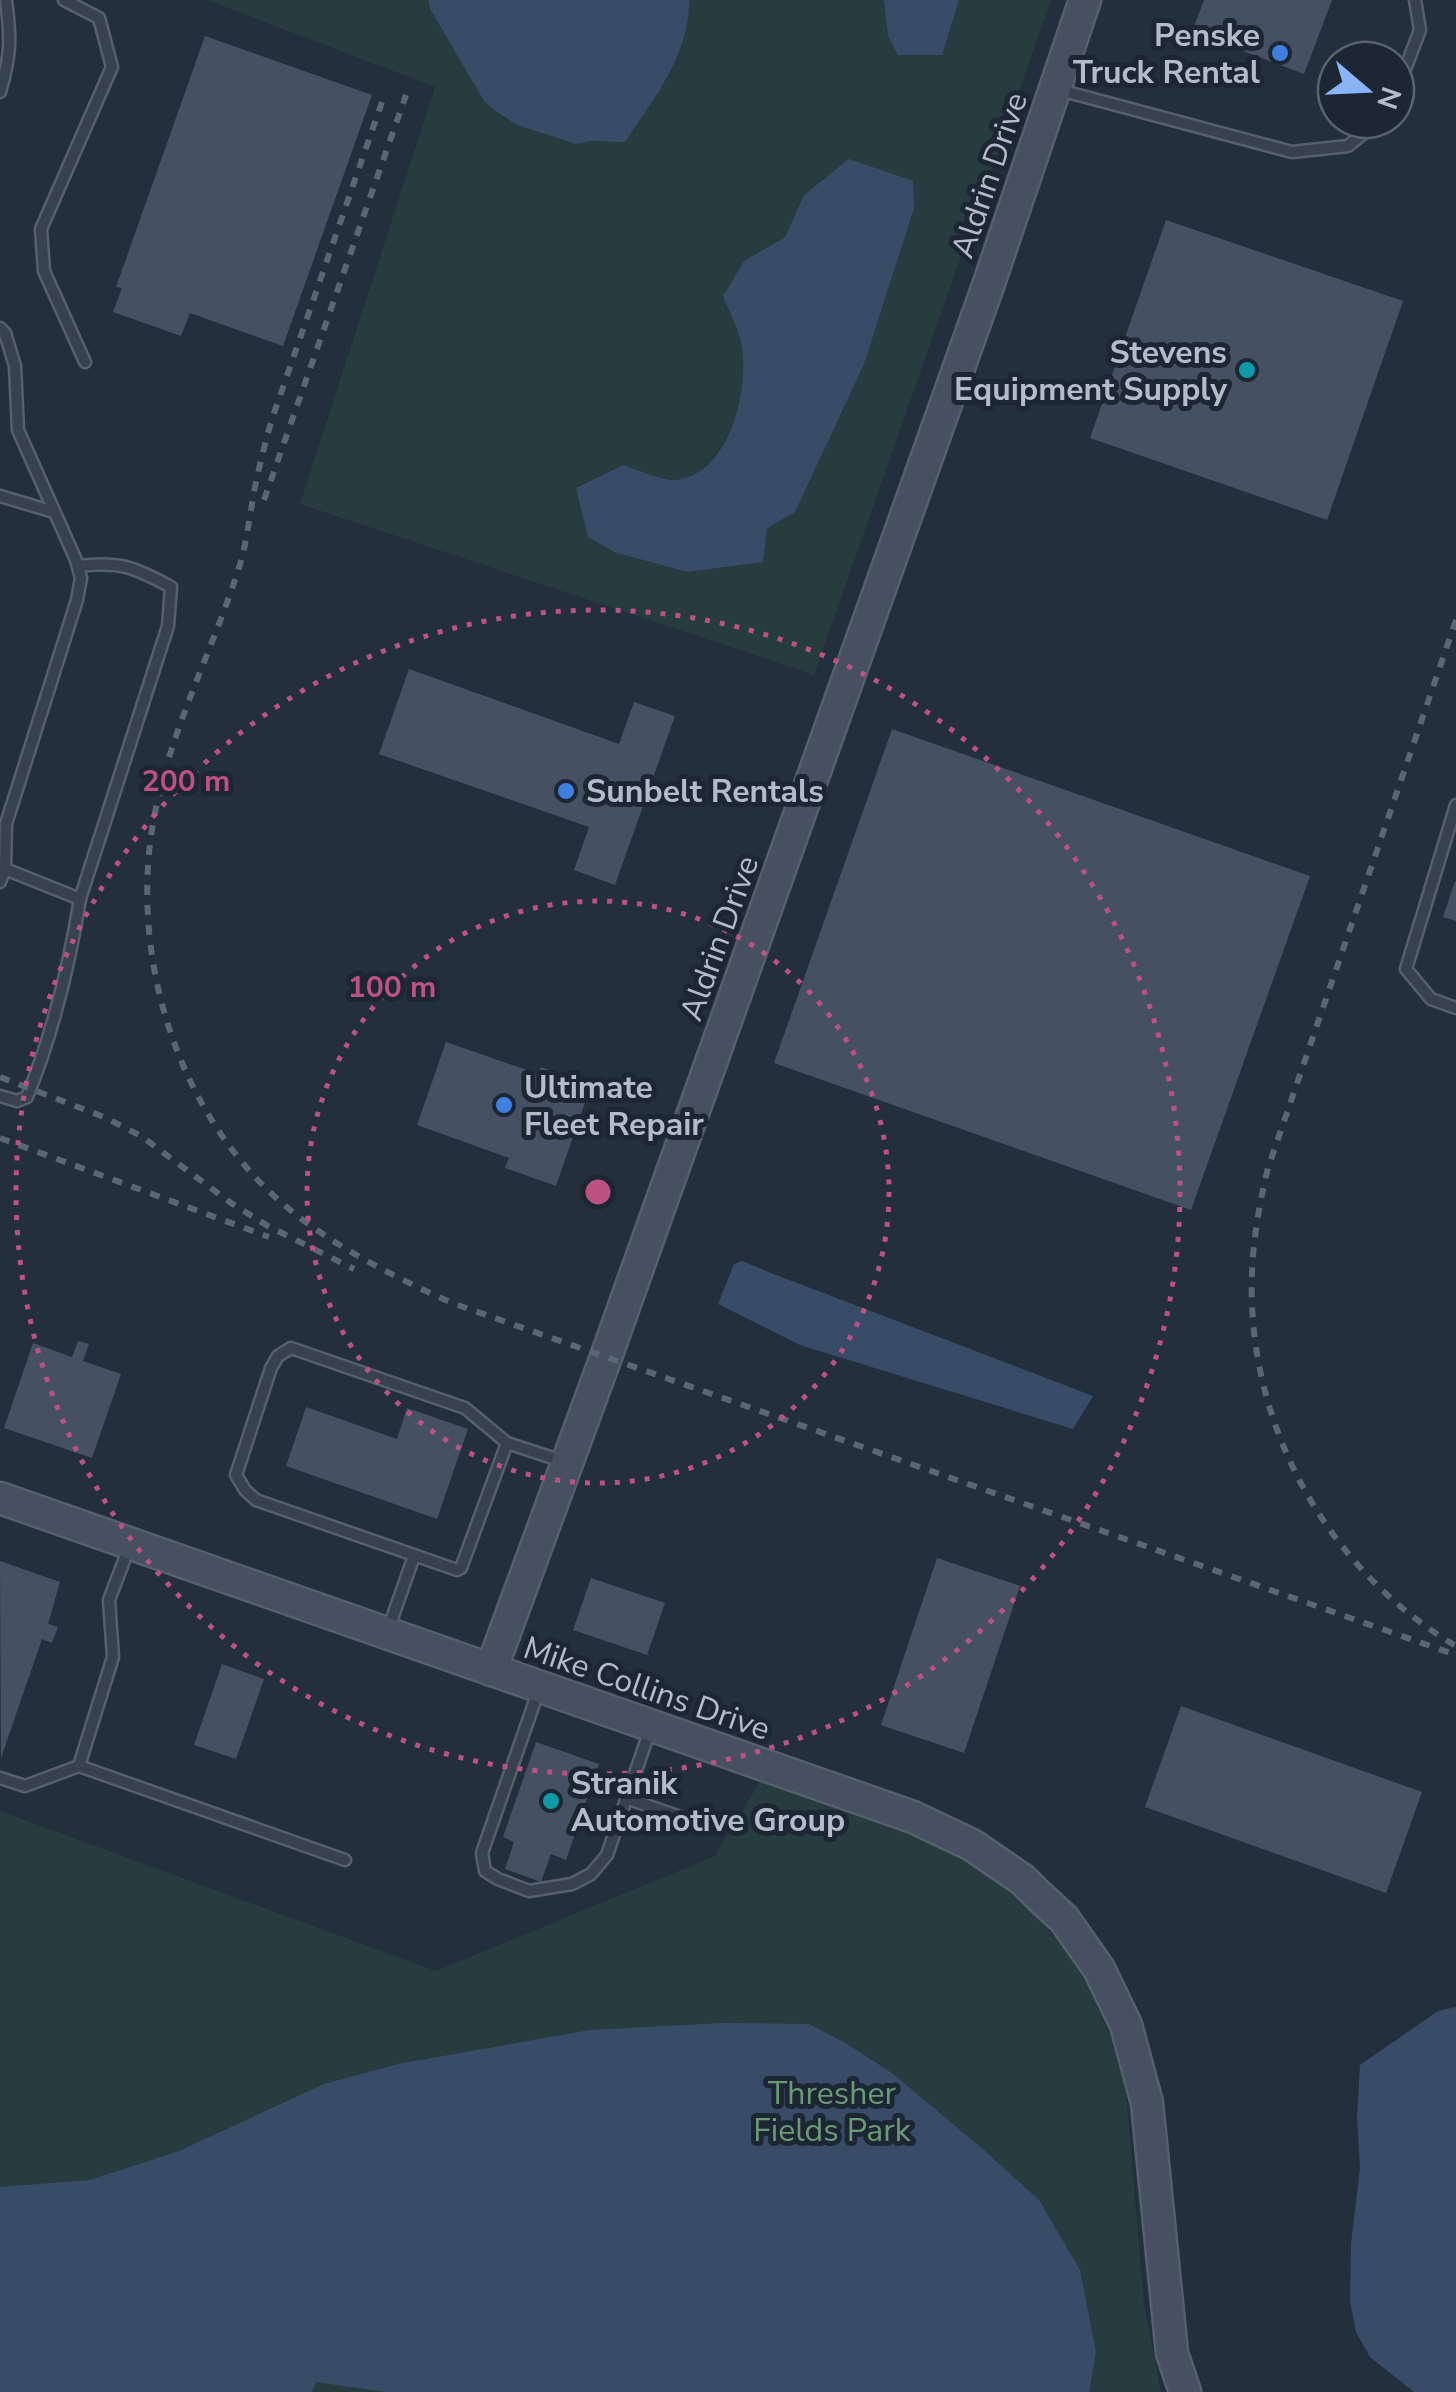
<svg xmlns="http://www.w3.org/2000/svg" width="1456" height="2392" viewBox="0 0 1456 2392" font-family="'Nunito Sans',sans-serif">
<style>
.green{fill:#263c3f;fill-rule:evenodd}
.water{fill:#394c67}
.building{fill:#455162}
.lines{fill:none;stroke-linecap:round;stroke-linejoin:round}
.lane-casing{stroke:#565f6c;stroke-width:15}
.secondary-casing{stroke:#565f6c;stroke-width:35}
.lane{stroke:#38414e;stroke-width:10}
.secondary{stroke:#465061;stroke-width:30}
.rail{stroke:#5a6575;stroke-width:6;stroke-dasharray:10 10;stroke-linecap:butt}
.ring{fill:none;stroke:#bd5182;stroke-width:5;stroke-dasharray:5 10}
.shop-dot{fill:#3f7fe0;stroke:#1d2633;stroke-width:4}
.culture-dot{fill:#0f9aa8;stroke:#1d2633;stroke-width:4}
.labels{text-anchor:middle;stroke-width:10;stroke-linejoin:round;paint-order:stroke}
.poi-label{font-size:32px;font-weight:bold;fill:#b4bcc9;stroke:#1d2633;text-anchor:start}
.street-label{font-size:32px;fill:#b4bcc9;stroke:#1d2633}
.park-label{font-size:32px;fill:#6b9a76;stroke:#1d2633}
.centre{fill:#bd5182;stroke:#1d2633;stroke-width:5}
.ring-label{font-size:30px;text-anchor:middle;font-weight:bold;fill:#bd5182;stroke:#1d2633;stroke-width:10;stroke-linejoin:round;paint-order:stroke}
</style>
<rect width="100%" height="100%" fill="#242f3e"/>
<!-- green -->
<g class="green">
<path d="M207,0H428L430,9L484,101L494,110L517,125L576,144L591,141H625C655,98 690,55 689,0H884L888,36L899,55L942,54L959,0H1051L814,675L300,504L435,87ZM804,195L763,562L687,572L614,552L588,537L577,487L623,465C636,469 663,481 675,480C728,475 746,398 743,355C742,335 730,314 723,296L744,261L785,237Z"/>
<polygon points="761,1780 907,1831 949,1849 998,1883 1036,1915 1065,1950 1091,1991 1111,2039 1126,2091 1144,2303 1161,2392 0,2392 0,1811 436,1971 715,1856"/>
</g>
<!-- water -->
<g class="water">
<path d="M428,0H689C690,55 654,98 625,142L591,141L576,144L517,125L494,110L484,101L430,9Z"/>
<polygon points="884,0 959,0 942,55 898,55 888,36"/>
<path d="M849,159L913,181L914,208L864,364L795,512L767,528L763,562L687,572L614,552L588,537L576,488L623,465C636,469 663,481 675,480C728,475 746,398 743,355C742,335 730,314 723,296L744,261L785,237L804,195Z"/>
<polygon points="742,1261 771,1273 1093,1396 1073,1429 800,1345 718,1304 734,1264"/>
<polygon points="1456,2007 1456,2392 1414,2392 1370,2357 1356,2332 1350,2301 1351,2244 1360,2168 1357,2117 1360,2065 1438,2011"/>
<polygon points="723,2023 809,2024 847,2044 892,2073 985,2151 1039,2200 1080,2270 1096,2352 1089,2392 386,2392 316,2382 312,2392 0,2392 0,2187 90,2180 179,2151 324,2084 398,2064 590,2030"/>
</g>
<!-- building -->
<g class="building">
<polygon points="1204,0 1332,0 1304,74 1192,32"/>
<polygon points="205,36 372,95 283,346 190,313 181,336 113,312 122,288 116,287"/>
<polygon points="1166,220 1403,301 1327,520 1090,438"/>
<polygon points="409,669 619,744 634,702 675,716 615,885 574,870 589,827 379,754"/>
<polygon points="892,729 1310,876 1191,1210 774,1063"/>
<polygon points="1455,881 1456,882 1456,921 1443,917"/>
<polygon points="446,1042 538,1074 541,1067 591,1085 556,1186 505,1168 509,1158 417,1125"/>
<polygon points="78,1341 89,1344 83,1361 121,1374 92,1458 4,1428 33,1343 72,1357"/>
<polygon points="306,1407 397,1439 407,1408 468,1429 437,1519 286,1466"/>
<polygon points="937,1558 1020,1586 964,1753 881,1725"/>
<polygon points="0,1561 60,1582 48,1624 58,1627 52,1643 42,1639 1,1758"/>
<polygon points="591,1578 665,1603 647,1655 573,1630"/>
<polygon points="222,1664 264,1679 236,1759 194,1745"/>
<polygon points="1181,1706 1422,1792 1386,1893 1145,1807"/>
<polygon points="536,1742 599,1764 566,1860 551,1854 541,1882 505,1869 514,1842 503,1837"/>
</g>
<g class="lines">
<defs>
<g id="lane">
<polyline points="64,0 99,18 112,67 41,229 44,271 85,362"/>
<polyline points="1056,89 1292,152 1348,146 1380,120"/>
<path d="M0,92C11,55 11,38 6,0"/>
<polyline points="1396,93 1420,30 1415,0"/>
<polyline points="0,328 5,333 15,366 18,430 76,560 81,578 77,600 6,824 5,869 0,882"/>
<polyline points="0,496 54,512"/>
<path d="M78,566C120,561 134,567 171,587L168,626L80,899"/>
<polyline points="1456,805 1406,969 1431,999 1456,1008"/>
<path d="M0,1096L17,1101L27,1097C53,1033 69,967 80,899L5,869"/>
<polyline points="507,1443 461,1568 457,1570 256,1500 245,1490 236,1475 271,1368 278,1356 291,1348 465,1408 507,1443 565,1462"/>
<polyline points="130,1545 109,1600 113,1657 79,1766 345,1860"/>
<polyline points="388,1630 414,1556"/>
<polyline points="538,1692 482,1853 485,1871 498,1879 529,1891 572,1884 591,1874 607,1855 651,1727"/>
<polyline points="0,1778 25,1786 79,1766"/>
<polyline points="626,1798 709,1827"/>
</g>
<g id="secondary">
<polyline points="0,1498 913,1817 972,1845 1023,1880 1039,1896 1064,1919 1099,1969 1126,2025 1147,2103 1172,2353 1185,2392"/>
<polyline points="491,1670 606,1357 988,286 1085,0"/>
</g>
</defs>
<!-- lane casing -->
<use href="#lane" class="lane-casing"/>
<!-- secondary casing -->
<use href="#secondary" class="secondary-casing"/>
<!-- lane -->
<use href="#lane" class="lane"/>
<!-- secondary -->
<use href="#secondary" class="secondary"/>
<!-- rail -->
<g class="rail">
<path d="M382,102L272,419C265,443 259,467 254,492C249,520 246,548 237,574C212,650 174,724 157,803C124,948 176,1120 294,1213C342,1251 397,1278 452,1303L1456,1655"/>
<polyline points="264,500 406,95"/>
<path d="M1456,620L1268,1168C1257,1213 1250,1258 1252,1305C1258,1445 1336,1575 1456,1646"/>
<polyline points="0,1077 104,1117 141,1136 231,1203 268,1226 354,1269"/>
<polyline points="0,1138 269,1237"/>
</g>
</g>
<!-- distance rings -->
<g class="ring">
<circle cx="598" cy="1192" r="291"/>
<circle cx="598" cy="1192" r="582"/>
</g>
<!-- markers -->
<g class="shop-dot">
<circle cx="1280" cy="53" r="10"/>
<circle cx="566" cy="791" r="10"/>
<circle cx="504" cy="1105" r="10"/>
</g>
<g class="culture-dot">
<circle cx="1247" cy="370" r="10"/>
<circle cx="551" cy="1801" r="10"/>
</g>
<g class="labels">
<!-- poi labels -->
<g class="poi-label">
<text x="1260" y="46" text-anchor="end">Penske<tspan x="1260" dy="37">Truck Rental</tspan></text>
<text x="1227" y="363" text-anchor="end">Stevens<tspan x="1227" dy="37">Equipment Supply</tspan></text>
<text x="586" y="802">Sunbelt Rentals</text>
<text x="524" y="1098">Ultimate<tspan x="524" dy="37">Fleet Repair</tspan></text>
<text x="571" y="1794">Stranik<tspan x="571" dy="37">Automotive Group</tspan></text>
</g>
<!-- street labels -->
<g class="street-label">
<text transform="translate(989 175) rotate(-71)" y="11">Aldrin Drive</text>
<text transform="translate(719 938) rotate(-70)" y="11">Aldrin Drive</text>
<text transform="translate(647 1688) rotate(19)" y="11">Mike Collins Drive</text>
</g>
<!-- park labels -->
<g class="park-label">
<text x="832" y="2104">Thresher<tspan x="832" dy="37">Fields Park</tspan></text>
</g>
</g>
<circle cx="598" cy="1192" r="15" class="centre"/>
<g class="ring-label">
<text x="186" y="791">200 m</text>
<text x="392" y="997">100 m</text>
</g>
<!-- north arrow -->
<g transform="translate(1366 90) rotate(109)"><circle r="48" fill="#1d2633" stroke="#59626f" stroke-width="2.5"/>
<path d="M0-8L18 38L0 25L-18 38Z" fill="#8ab4f8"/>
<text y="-15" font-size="28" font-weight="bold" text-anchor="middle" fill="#b4bcc9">N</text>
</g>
</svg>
